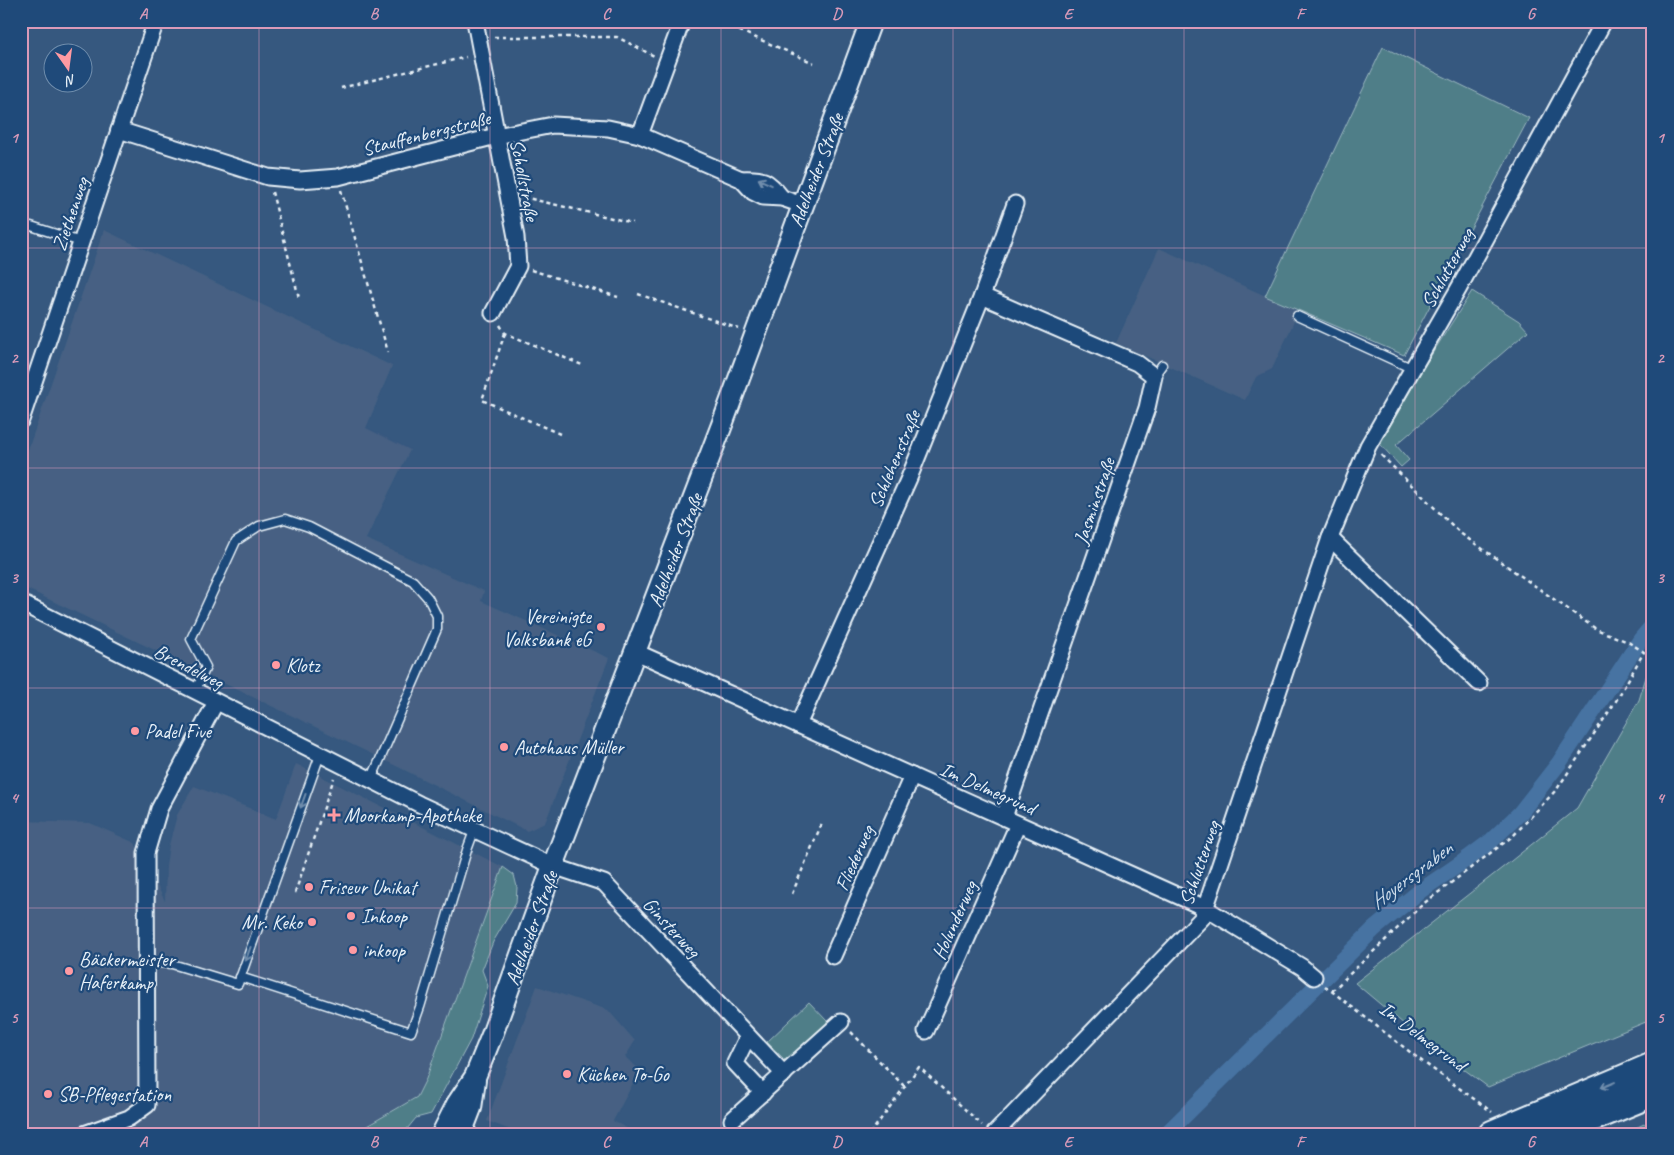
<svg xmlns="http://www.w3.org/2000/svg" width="1674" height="1155" viewBox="0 0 1674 1155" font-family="Caveat,sans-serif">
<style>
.built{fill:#466183}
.green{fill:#4f7e88;stroke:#9cb8c0}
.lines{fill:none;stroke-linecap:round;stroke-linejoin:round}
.canal{stroke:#4773a2;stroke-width:16}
.service-casing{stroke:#e8f1f8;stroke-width:11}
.minor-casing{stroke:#e8f1f8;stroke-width:19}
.secondary-casing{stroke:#e8f1f8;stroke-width:24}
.motorway-casing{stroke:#e8f1f8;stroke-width:30}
.path{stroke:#e8f1f8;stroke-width:2.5;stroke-dasharray:4 4;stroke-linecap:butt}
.service{stroke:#1f4a7a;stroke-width:8}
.minor{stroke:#1f4a7a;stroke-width:15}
.secondary{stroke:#1f4a7a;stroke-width:20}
.motorway{stroke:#1f4a7a;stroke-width:26}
.oneway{stroke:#6f8dac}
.grid{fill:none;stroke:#d99ab9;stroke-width:1;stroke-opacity:0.55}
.poi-dot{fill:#ff9aa2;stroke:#1f4a7a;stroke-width:2}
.labels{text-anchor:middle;stroke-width:4.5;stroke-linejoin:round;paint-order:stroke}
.street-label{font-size:20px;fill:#e8f1f8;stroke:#1f4a7a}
.poi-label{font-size:20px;fill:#e8f1f8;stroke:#1f4a7a;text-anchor:start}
.water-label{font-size:21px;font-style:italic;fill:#d0deeb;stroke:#1f4a7a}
.neatline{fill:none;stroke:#d99ab9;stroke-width:2}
.grid-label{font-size:16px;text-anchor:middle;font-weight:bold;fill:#d99ab9}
</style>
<rect width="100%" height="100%" fill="#36587f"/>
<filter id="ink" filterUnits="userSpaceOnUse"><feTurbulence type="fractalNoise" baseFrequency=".02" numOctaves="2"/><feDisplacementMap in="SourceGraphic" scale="10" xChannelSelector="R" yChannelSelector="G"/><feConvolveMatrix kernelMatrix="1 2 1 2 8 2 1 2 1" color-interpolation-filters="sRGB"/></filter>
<g filter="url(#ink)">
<!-- built -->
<g class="built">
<polygon points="104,230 392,366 366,428 410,450 366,539 484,591 481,601 609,658 545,823 527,831 380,758 21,586 21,470"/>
<polygon points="1159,248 1299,311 1272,369 1256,377 1245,400 1116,343"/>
<polygon points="296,764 503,867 426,1079 417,1097 353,1134 21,1134 21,821 90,823 135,843 165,901 166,866 169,845 177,815 194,786 276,819"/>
<polygon points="537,986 608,1010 635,1041 625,1057 640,1070 613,1121 638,1134 521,1134 487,1121"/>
</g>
<!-- green -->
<g class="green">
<polygon points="1383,47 1529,118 1404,355 1265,296"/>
<polygon points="1472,291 1519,321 1528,331 1396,445 1409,460 1401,467 1380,444 1425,365"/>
<polygon points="1653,654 1653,1019 1488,1087 1411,1030 1355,983 1511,861 1577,808 1639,700"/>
<polygon points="503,867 514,875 517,887 516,903 493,942 482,970 488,986 471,1039 431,1114 416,1118 403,1134 353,1134 417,1097 426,1079"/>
<polygon points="809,1002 827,1021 827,1029 789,1064 767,1042"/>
<polygon points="1653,1120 1653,1134 1622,1134"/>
</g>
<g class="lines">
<!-- canal -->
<polyline class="canal" points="1166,1134 1374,929 1420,891 1464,861 1491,841 1520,813 1559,763 1641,639 1653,625"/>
<defs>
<g id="service">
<polyline points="31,226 81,242"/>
<polyline points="1297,316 1413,369"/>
<polyline points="1154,376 1162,365"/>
<polyline points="195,692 206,667 191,639 236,541 259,526 285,519 309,527 413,581 428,598 437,616 437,629 371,780"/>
<polyline points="147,962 172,964 238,984 320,755"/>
<polyline points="240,977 411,1032 420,1007 467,850 474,831"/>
</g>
<g id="minor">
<polyline points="475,21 516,237 518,266 493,313"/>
<polyline points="119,130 268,177 300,180 338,177 496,136 553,125 608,128 640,135 741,179 753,192 763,197 782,198 802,205"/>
<polyline points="640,135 682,21"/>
<path d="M741,179C764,178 768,180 782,198"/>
<polyline points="982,296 1137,363 1154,376 1147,408 1004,817"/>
<polyline points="21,420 156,21"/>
<polyline points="1330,538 1479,683"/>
<polyline points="21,603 419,804 553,866 604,883 784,1074"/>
<polyline points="636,652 1205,908 1302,967 1314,977"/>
<polyline points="798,725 909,478 982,296 1015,204"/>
<polyline points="833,956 912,776"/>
<polyline points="926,1031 1018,824"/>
<polyline points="748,1036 735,1063 763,1093"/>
<polyline points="732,1120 841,1022"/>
<polyline points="84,1134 129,1118 147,1105 146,853 159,809 216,702"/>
<polyline points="994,1134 1202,918 1330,538 1368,446 1459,288 1604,21"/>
</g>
<g id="secondary">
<polyline points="442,1134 457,1104 475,1077 492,1035 553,866 723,422 871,21"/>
<polyline points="461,1134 471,1108 475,1080"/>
</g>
<g id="motorway">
<polyline points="1492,1134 1653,1066"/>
<polyline points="1553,1134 1653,1093"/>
</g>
</defs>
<!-- service casing -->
<use href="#service" class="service-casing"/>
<!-- minor casing -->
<use href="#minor" class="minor-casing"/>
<!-- secondary casing -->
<use href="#secondary" class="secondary-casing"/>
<!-- motorway casing -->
<use href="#motorway" class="motorway-casing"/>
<!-- path -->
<g class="path">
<polyline points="717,21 814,63"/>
<polyline points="494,37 617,37 654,56"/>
<polyline points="341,88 466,57"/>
<polyline points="341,190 388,352"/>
<polyline points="272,192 299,298"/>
<polyline points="523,197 633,223"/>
<polyline points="531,270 618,297"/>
<polyline points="638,294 739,329"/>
<polyline points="500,325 505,333 582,365"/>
<polyline points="505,333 482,400 560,434"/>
<polyline points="295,893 334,778"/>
<polyline points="792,894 822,823"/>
<polyline points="1325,986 1419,1059 1492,1112"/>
<polyline points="1332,991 1423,904 1513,836 1557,789 1616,701 1644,652 1628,642 1596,629 1460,533 1380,454"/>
<polyline points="851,1032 904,1086"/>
<polyline points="870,1134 919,1067 982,1125"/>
</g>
<!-- service -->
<use href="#service" class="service"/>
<!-- minor -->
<use href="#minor" class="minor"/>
<!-- secondary -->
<use href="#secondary" class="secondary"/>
<!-- motorway -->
<use href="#motorway" class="motorway"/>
</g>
<!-- one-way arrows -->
<defs><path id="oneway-shaft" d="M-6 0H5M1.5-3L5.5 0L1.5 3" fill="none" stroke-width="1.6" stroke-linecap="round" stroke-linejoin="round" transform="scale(1.25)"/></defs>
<g class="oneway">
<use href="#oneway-shaft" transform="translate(765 182) rotate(-155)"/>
<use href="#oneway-shaft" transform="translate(303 801) rotate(110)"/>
<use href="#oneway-shaft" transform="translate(248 954) rotate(110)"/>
<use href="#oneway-shaft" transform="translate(1608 1085) rotate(157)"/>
</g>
</g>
<!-- grid -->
<path class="grid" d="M259,21V1134M490,21V1134M721,21V1134M953,21V1134M1184,21V1134M1415,21V1134M21,248H1653M21,468H1653M21,688H1653M21,908H1653"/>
<!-- markers -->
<g class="poi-dot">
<circle cx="601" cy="627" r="5"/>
<circle cx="276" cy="665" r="5"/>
<circle cx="135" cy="731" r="5"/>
<circle cx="504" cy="747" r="5"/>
<path d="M331.5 807.5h5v5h5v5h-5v5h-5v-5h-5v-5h5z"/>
<circle cx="309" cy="887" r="5"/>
<circle cx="351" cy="916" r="5"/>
<circle cx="312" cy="922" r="5"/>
<circle cx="353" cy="950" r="5"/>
<circle cx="69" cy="971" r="5"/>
<circle cx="567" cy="1074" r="5"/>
<circle cx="48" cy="1094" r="5"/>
</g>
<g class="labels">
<!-- street labels -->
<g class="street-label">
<text transform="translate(426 133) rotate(-14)" y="7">Stauffenbergstraße</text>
<text transform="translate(816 170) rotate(-69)" y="7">Adelheider Straße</text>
<text transform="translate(525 180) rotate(79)" y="7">Schollstraße</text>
<text transform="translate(70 214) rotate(-71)" y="7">Ziethenweg</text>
<text transform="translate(1447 268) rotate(-61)" y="7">Schlutterweg</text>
<text transform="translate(894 459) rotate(-67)" y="7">Schlehenstraße</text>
<text transform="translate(1094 501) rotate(-71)" y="7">Jasminstraße</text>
<text transform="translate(675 550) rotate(-69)" y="7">Adelheider Straße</text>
<text transform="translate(189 666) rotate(27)" y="7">Brendelweg</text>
<text transform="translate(988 788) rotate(24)" y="7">Im Delmegrund</text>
<text transform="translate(854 858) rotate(-66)" y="7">Fliederweg</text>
<text transform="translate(1199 863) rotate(-71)" y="7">Schlutterweg</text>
<text transform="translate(954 920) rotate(-66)" y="7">Holunderweg</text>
<text transform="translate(672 927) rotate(47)" y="7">Ginsterweg</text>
<text transform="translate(531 928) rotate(-70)" y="7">Adelheider Straße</text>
<text transform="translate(1423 1036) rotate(37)" y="7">Im Delmegrund</text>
</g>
<!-- poi labels -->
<g class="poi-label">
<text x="591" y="623" text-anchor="end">Vereinigte<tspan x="591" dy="23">Volksbank eG</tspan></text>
<text x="286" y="672">Klotz</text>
<text x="145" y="738">Padel Five</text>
<text x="514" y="754">Autohaus Müller</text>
<text x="344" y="822">Moorkamp-Apotheke</text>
<text x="319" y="894">Friseur Unikat</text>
<text x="361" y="923">Inkoop</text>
<text x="302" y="929" text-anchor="end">Mr. Keko</text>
<text x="363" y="957">inkoop</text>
<text x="79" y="966">Bäckermeister<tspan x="79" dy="23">Haferkamp</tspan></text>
<text x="577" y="1081">Küchen To-Go</text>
<text x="58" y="1101">SB-Pflegestation</text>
</g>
<!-- water labels -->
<g class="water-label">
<text transform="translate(1411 875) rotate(-37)" y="7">Hoyersgraben</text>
</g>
</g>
<!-- margin -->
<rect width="1674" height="1155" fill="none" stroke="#1f4a7a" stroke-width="55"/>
<!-- north arrow -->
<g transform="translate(68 68) rotate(166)"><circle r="24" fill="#1f4a7a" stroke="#6f8dac"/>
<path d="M0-4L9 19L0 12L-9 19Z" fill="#ff9aa2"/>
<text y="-8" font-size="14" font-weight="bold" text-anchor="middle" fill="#e8f1f8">N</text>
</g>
<rect x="28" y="28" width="1618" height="1100" class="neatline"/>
<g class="grid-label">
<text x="143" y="19">A</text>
<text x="374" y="19">B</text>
<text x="606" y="19">C</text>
<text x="837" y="19">D</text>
<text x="1068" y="19">E</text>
<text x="1300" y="19">F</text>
<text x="1531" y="19">G</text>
<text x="14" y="143">1</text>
<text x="1660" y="143">1</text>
<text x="14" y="363">2</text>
<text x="1660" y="363">2</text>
<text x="14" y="583">3</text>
<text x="1660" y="583">3</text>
<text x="14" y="803">4</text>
<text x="1660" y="803">4</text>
<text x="14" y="1023">5</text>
<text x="1660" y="1023">5</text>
<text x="143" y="1147">A</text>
<text x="374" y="1147">B</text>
<text x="606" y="1147">C</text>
<text x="837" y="1147">D</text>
<text x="1068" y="1147">E</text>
<text x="1300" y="1147">F</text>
<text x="1531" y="1147">G</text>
</g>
</svg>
